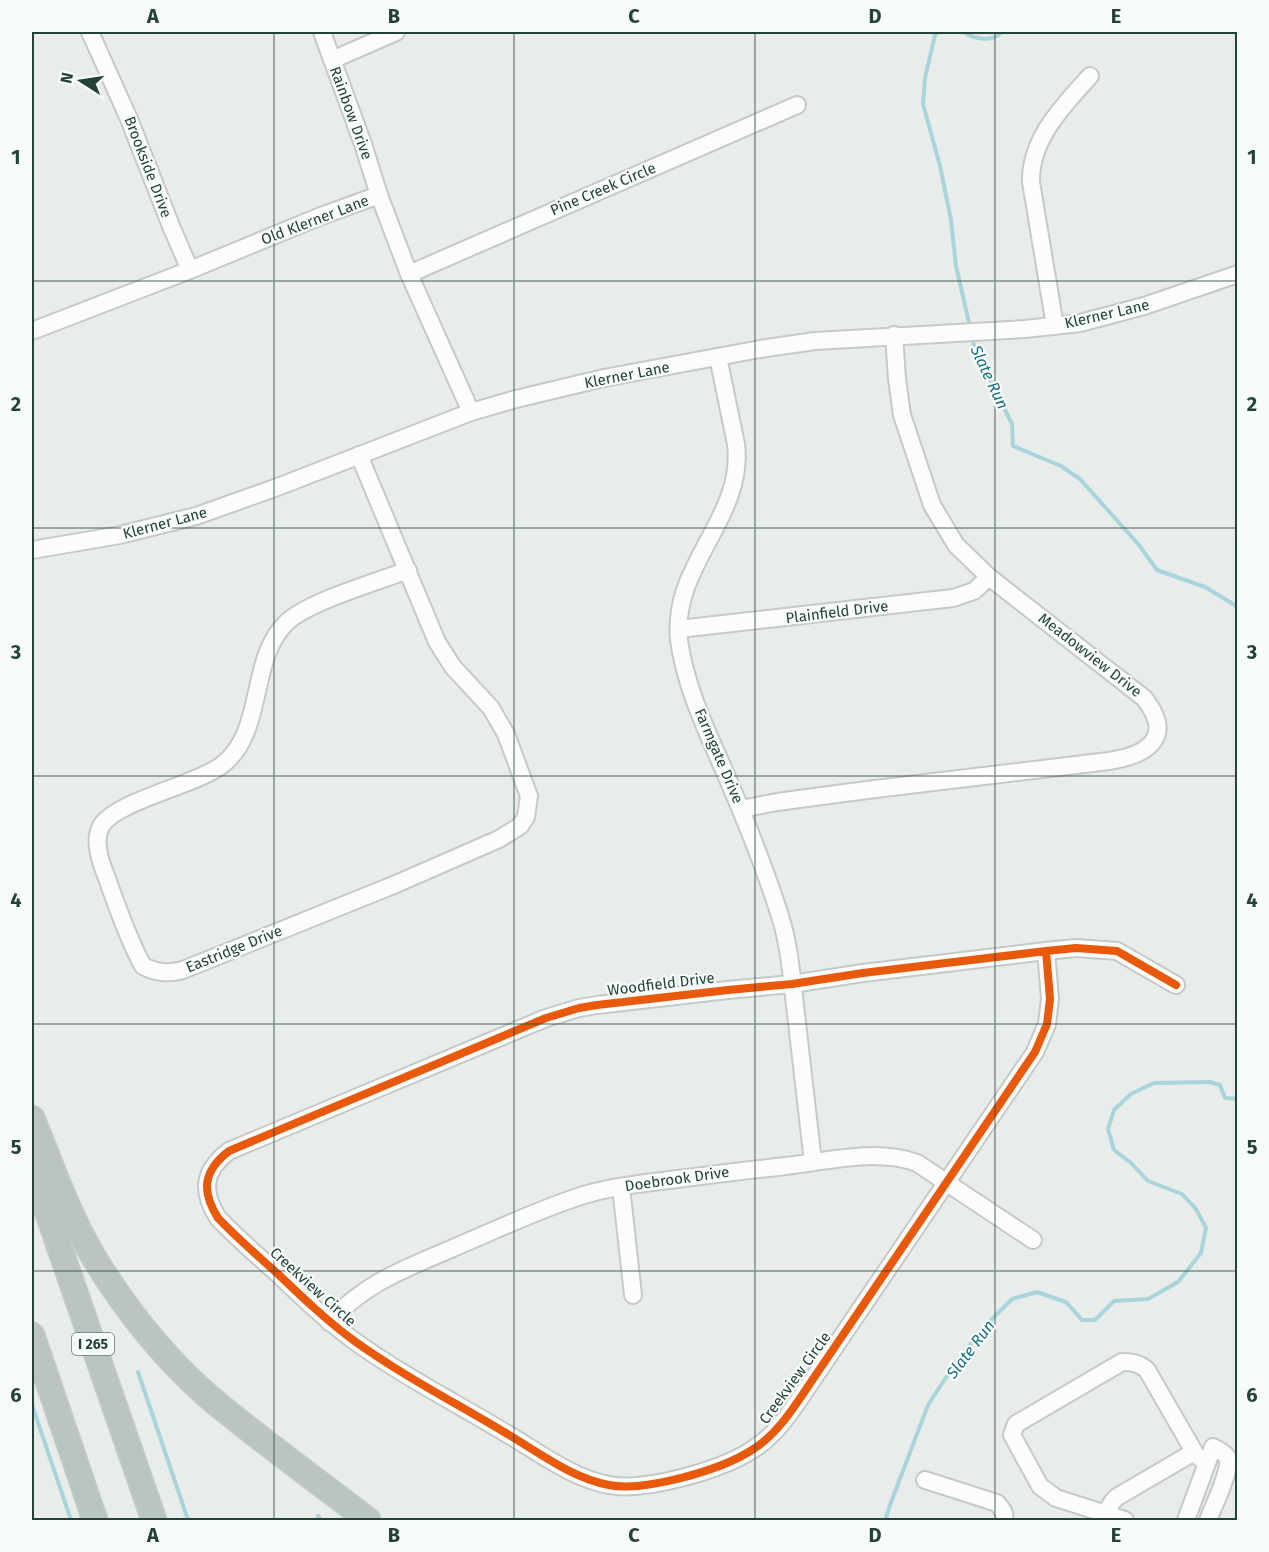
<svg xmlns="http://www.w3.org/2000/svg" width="1269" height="1552" viewBox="0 0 1269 1552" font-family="'Fira Sans',sans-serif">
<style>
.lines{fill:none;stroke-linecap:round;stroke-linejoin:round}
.stream{stroke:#a9d4db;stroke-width:4}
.minor-casing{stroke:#c5cac8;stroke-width:20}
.highway-casing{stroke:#c3ccc9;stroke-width:27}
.minor{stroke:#fcfcfc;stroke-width:16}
.highway{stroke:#bcc4c2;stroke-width:24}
.cycleway-casing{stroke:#f7fbf9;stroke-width:11}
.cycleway{stroke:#e8590c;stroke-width:8}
.grid{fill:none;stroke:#24423a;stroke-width:1.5;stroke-opacity:0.55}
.labels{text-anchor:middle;stroke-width:4.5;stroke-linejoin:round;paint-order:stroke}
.shield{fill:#f7fbf9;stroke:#637a73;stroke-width:1.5}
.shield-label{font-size:14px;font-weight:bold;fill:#24423a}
.street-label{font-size:15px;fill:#24423a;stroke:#f7fbf9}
.water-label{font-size:16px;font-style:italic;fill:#1c6f80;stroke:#f7fbf9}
.neatline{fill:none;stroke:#24423a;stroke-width:2}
.grid-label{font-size:20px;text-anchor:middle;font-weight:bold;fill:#24423a}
</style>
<rect width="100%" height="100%" fill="#e8edeb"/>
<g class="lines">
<!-- stream -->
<g class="stream">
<polyline points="938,32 935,35 925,78 923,104 940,166 951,220 956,266 970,327"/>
<path d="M963,32C975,39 991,43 1002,32"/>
<polyline points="972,338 975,349 1012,424 1013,446 1061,466 1080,479 1139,545 1157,570 1205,587 1238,607"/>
<polyline points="138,1372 188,1520"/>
<polyline points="32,1405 71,1520"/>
<polyline points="318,1516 321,1520"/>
<polyline points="888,1520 886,1518 890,1505 928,1405 954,1365 983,1328 1012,1299 1037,1292 1066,1302 1082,1320 1095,1320 1114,1301 1148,1299 1178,1282 1201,1253 1206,1228 1196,1209 1182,1194 1148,1181 1131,1163 1114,1150 1108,1129 1114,1110 1131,1094 1154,1083 1210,1082 1220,1085 1225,1098 1238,1099"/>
</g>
<defs>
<g id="minor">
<polyline points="90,32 129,119 171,226 190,270"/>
<polyline points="322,32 363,144 379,195 409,274 471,412"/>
<polyline points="332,60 396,32"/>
<polyline points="409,274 797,105"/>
<path d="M1055,326L1031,182C1030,139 1063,106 1090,76"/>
<polyline points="32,331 190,270 321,216 379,195"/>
<path d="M718,357L736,444C745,518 671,565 679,640C685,685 705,727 723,768C744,816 764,865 780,916C790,947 792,981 796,1014C802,1063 807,1113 813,1162"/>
<path d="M359,455L437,642L453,667L491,708L506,734L529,796L526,817L520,826L499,839L396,884L183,970C168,974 157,973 143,966C129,941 120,914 110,887C106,874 99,861 98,848C97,841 98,832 101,826C116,801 196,785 222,765C266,731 248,659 287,622C310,601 377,582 408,570"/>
<polyline points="32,550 120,535 196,516 275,488 471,412 516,399 604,378 760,349 815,341 1025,329 1080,323 1144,306 1238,274"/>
<polyline points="679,629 953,598 974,591 989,577"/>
<path d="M741,809L777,802L867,790L1109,761C1148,755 1175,737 1144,698L989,577L956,545L932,505L902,415L897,379L894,335"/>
<path d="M1046,951L1050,999L1047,1024L1035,1052L811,1382C794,1407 778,1434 752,1450C721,1470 645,1492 609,1485C571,1478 537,1451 504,1432C454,1402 400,1374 353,1340C326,1320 302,1297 278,1274C258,1256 237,1238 218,1218C201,1191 203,1171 229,1151L546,1018L579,1008L597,1005L728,990L792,984L863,973L1046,951L1076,948L1117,951L1176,985"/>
<polyline points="621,1187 633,1295"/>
<path d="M329,1322C368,1281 403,1270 453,1248C496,1230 539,1209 584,1195C614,1186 646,1183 678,1179C714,1174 750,1170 786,1166C827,1161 878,1148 917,1163L1033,1240"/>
<path d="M925,1480L997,1503C1002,1509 1006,1513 1004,1520"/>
<polyline points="1105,1514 1113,1501 1117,1497 1194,1452"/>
<path d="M1125,1520L1056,1498L1040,1486L1012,1435L1016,1424L1122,1362C1132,1362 1139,1363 1147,1370L1196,1455L1207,1463"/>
<path d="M1186,1520L1213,1447C1218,1450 1226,1453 1228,1459C1230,1473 1213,1507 1208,1520"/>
</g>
<g id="highway">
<path d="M32,1118C51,1164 67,1212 93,1256C124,1307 163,1357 209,1397C260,1440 315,1479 368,1520"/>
<polyline points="32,1168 154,1520"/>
<polyline points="32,1335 95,1520"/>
</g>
</defs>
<!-- minor casing -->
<use href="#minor" class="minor-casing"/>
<!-- highway casing -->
<use href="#highway" class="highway-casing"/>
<!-- minor -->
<use href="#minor" class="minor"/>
<!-- highway -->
<use href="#highway" class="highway"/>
<defs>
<path id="cycleway" d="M1046,951L1050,999L1047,1024L1035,1052L811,1382C794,1407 778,1434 752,1450C721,1470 645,1492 609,1485C571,1478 537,1451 504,1432C454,1402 400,1374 353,1340C326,1320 302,1297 278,1274C258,1256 237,1238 218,1218C201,1191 203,1171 229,1151L546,1018L579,1008L597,1005L728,990L792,984L863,973L1046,951L1076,948L1117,951L1176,985"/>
</defs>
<!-- cycleway casing -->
<use href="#cycleway" class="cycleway-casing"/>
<!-- cycleway -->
<use href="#cycleway" class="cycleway"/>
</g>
<!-- grid -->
<path class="grid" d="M274,32V1520M514,32V1520M755,32V1520M995,32V1520M32,281H1238M32,528H1238M32,776H1238M32,1024H1238M32,1271H1238"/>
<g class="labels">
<!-- shield labels -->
<rect class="shield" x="72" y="1333" width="42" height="22" rx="4.5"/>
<g class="shield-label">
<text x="93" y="1349">I 265</text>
</g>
<!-- street labels -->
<g class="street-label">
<text transform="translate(351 113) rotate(70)" y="5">Rainbow Drive</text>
<text transform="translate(148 167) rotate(69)" y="5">Brookside Drive</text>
<text transform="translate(603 189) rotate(-23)" y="5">Pine Creek Circle</text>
<text transform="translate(315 220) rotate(-21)" y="5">Old Klerner Lane</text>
<text transform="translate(1107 314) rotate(-13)" y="5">Klerner Lane</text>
<text transform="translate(627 375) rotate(-11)" y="5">Klerner Lane</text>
<text transform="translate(165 523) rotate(-15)" y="5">Klerner Lane</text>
<text transform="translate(837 612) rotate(-7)" y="5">Plainfield Drive</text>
<text transform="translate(1090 655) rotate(38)" y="5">Meadowview Drive</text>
<text transform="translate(719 756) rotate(67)" y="5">Farmgate Drive</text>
<text transform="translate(234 949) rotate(-22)" y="5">Eastridge Drive</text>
<text transform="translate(661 984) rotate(-7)" y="5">Woodfield Drive</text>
<text transform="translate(677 1179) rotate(-8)" y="5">Doebrook Drive</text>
<text transform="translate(313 1287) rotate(42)" y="5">Creekview Circle</text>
<text transform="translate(795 1378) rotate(-54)" y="5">Creekview Circle</text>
</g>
<!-- water labels -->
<g class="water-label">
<text transform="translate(990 377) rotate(65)" y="6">Slate Run</text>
<text transform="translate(970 1349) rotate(-53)" y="6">Slate Run</text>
</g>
</g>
<!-- border -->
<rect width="1269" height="1552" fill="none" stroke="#f7fbf9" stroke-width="66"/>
<!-- north arrow -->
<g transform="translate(81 81) rotate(282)" stroke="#f7fbf9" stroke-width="4.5" paint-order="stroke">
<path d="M0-4.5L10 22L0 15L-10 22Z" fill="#24423a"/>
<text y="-9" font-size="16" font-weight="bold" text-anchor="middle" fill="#24423a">N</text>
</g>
<rect x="33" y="33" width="1203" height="1486" class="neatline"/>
<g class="grid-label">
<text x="153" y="23">A</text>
<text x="394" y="23">B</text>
<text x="634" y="23">C</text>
<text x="875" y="23">D</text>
<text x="1116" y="23">E</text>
<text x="16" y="164">1</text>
<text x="1252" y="164">1</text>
<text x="16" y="411">2</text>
<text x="1252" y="411">2</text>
<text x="16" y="659">3</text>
<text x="1252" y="659">3</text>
<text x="16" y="907">4</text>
<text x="1252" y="907">4</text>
<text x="16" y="1154">5</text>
<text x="1252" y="1154">5</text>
<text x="16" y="1402">6</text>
<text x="1252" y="1402">6</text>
<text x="153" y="1542">A</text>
<text x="394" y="1542">B</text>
<text x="634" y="1542">C</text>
<text x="875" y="1542">D</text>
<text x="1116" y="1542">E</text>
</g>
</svg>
